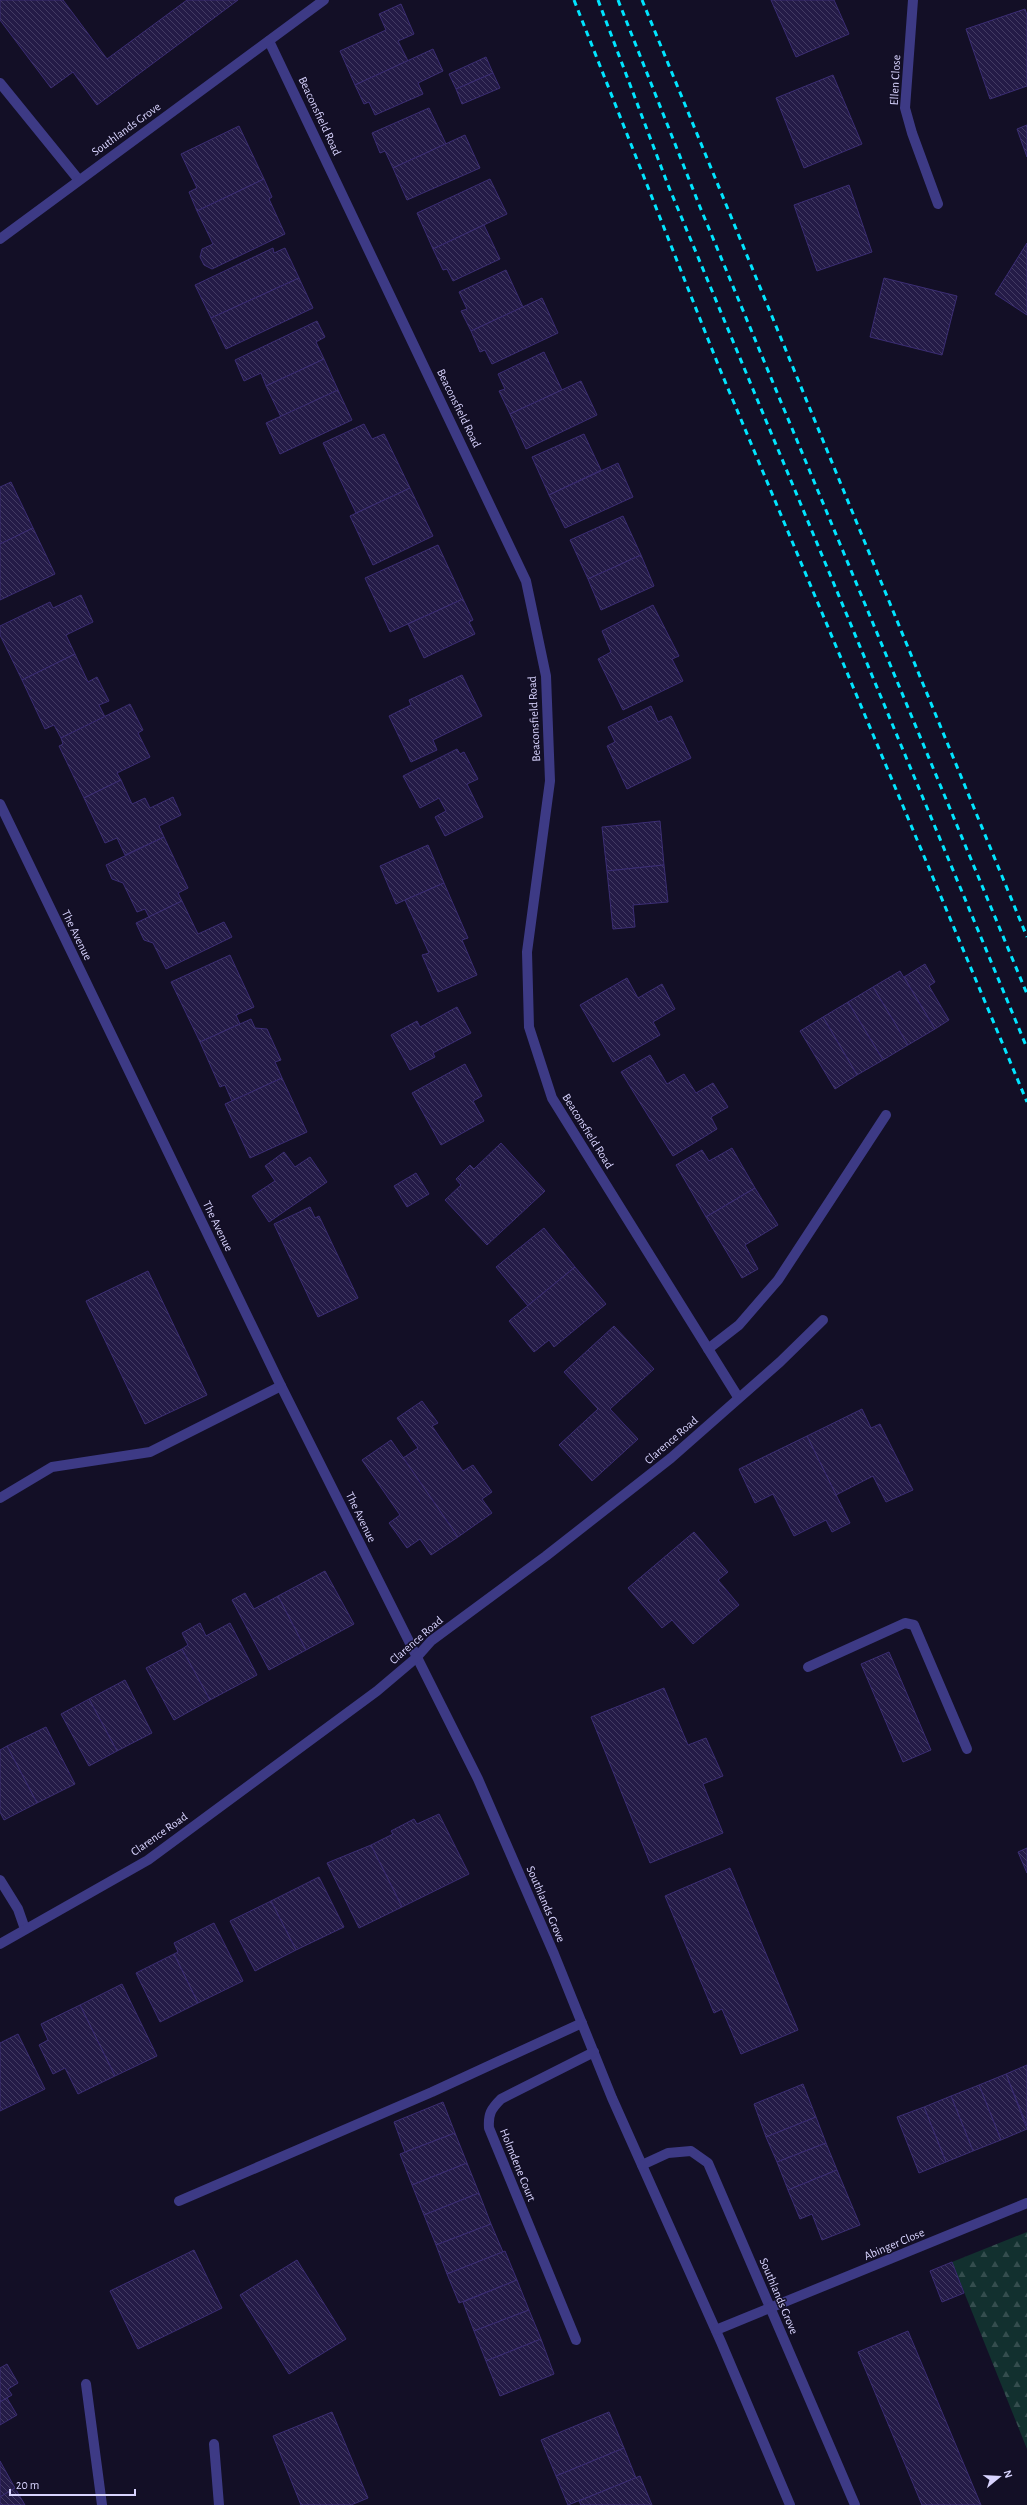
<svg xmlns="http://www.w3.org/2000/svg" width="1027" height="2505" viewBox="0 0 1027 2505" font-family="'Alegreya Sans',sans-serif">
<style>
.forest{fill:url(#forest-firs)}
.building{fill:url(#building-back-hatch);stroke:#3b2d73}
.lines{fill:none;stroke-linecap:round;stroke-linejoin:round}
.lane{stroke:#3d3a85;stroke-width:10}
.street{stroke:#3d3a85;stroke-width:10}
.rail{stroke:#00e5ff;stroke-width:3;stroke-dasharray:6 5;stroke-linecap:butt}
.labels{text-anchor:middle;stroke-width:3;stroke-linejoin:round;paint-order:stroke}
.street-label{font-size:12px;fill:#d9d4ff;stroke:#130f26}
</style>
<defs>
<pattern id="forest-firs" width="22" height="20" patternUnits="userSpaceOnUse"><rect width="22" height="20" fill="#12302f"/><path d="M5 1l3.5 6h-7zM16 11l3.5 6h-7z" fill="#344d4e"/></pattern>
<pattern id="building-back-hatch" width="6" height="6" patternUnits="userSpaceOnUse"><rect width="6" height="6" fill="#241b47"/><path d="M-1 5l2 2M0 0l6 6M5-1l2 2" fill="none" stroke="#433b63"/></pattern>
</defs>
<rect width="100%" height="100%" fill="#130f26"/>
<!-- forest -->
<polygon class="forest" points="1027,2232 1027,2449 952,2262"/>
<!-- building -->
<g class="building">
<polygon points="0,0 63,0 107,59 187,0 238,0 97,105 73,72 51,88 0,20"/>
<polygon points="771,0 834,0 849,34 796,57"/>
<polygon points="401,4 414,34 398,41 408,61 355,85 340,51 386,30 379,14"/>
<polygon points="1025,9 1027,15 1027,86 990,99 966,29"/>
<polygon points="433,49 443,71 418,83 423,94 375,115 369,102 364,104 355,85"/>
<polygon points="486,57 493,73 456,89 449,74"/>
<polygon points="493,73 500,88 462,104 456,89"/>
<polygon points="833,75 862,144 804,168 776,98"/>
<polygon points="429,108 446,144 393,168 385,151 380,153 372,133"/>
<polygon points="1027,125 1027,157 1017,129"/>
<polygon points="239,126 264,179 197,211 189,192 197,188 181,154"/>
<polygon points="465,135 480,168 407,200 393,168"/>
<polygon points="264,179 272,197 269,199 285,234 212,269 204,265 200,257 202,249 213,244 197,211"/>
<polygon points="490,179 507,214 433,249 417,213"/>
<polygon points="849,185 872,252 817,271 794,205"/>
<polygon points="484,225 500,259 453,281 447,269 443,270 433,249"/>
<polygon points="1027,243 1027,315 995,294"/>
<polygon points="273,248 274,253 285,248 299,278 211,318 195,285"/>
<polygon points="506,270 523,307 471,331 461,311 467,309 459,292"/>
<polygon points="299,278 313,308 226,349 211,318"/>
<polygon points="884,278 957,296 942,355 870,337"/>
<polygon points="542,298 558,333 492,364 485,350 480,352 471,331"/>
<polygon points="317,321 325,337 316,342 324,359 266,386 261,373 244,381 235,360"/>
<polygon points="544,352 562,390 510,414 499,391 505,389 498,374"/>
<polygon points="324,359 338,390 281,417 266,386"/>
<polygon points="581,381 597,415 526,449 510,414"/>
<polygon points="338,390 352,420 280,454 266,423"/>
<polygon points="364,424 372,439 384,434 410,488 356,513 323,443"/>
<polygon points="584,434 601,470 549,495 532,457"/>
<polygon points="618,463 633,497 565,528 549,495"/>
<polygon points="11,482 33,528 0,544 0,487"/>
<polygon points="410,488 433,536 373,565 350,516"/>
<polygon points="623,516 641,555 588,579 570,540"/>
<polygon points="33,528 55,574 0,600 0,544"/>
<polygon points="438,545 463,599 390,632 365,578"/>
<polygon points="641,555 654,586 601,610 588,579"/>
<polygon points="81,595 93,622 66,635 75,654 22,680 0,635 0,626 50,602 53,608"/>
<polygon points="463,599 473,620 469,622 475,634 424,658 408,624"/>
<polygon points="653,605 679,656 672,659 683,681 623,710 598,659 611,652 602,631"/>
<polygon points="75,654 88,682 97,677 109,701 99,705 105,717 61,738 54,725 45,729 22,680"/>
<polygon points="462,675 482,716 433,740 437,750 411,762 389,716 411,705 409,700"/>
<polygon points="130,704 143,730 138,733 150,757 117,773 121,780 84,798 59,746 63,744 61,738"/>
<polygon points="651,706 658,722 671,716 691,758 627,789 607,746 615,742 608,727"/>
<polygon points="457,749 460,754 464,752 478,779 467,784 483,817 445,836 435,817 446,811 439,798 420,808 403,776"/>
<polygon points="121,780 132,804 145,798 150,808 173,797 181,815 159,826 164,837 125,855 117,838 105,843 84,798"/>
<polygon points="660,821 664,865 607,871 602,827"/>
<polygon points="164,837 188,888 178,893 182,901 149,917 145,909 137,912 123,883 112,879 106,865"/>
<polygon points="428,845 444,883 396,904 380,866"/>
<polygon points="664,865 668,902 633,905 635,927 613,929 607,871"/>
<polygon points="444,883 468,938 462,940 477,975 438,992 422,955 429,953 405,900"/>
<polygon points="182,901 198,934 224,922 232,937 166,969 153,943 144,940 136,923"/>
<polygon points="230,955 254,1007 236,1015 240,1024 200,1042 171,982"/>
<polygon points="925,964 935,982 929,986 949,1020 935,1029 904,977"/>
<polygon points="900,971 935,1029 908,1045 873,987"/>
<polygon points="627,978 638,998 662,984 675,1009 653,1022 660,1035 613,1062 580,1005"/>
<polygon points="873,987 908,1045 883,1060 848,1002"/>
<polygon points="848,1002 883,1060 857,1075 823,1017"/>
<polygon points="457,1007 471,1033 433,1053 435,1057 410,1070 391,1035 417,1021 420,1027"/>
<polygon points="823,1017 857,1075 835,1089 800,1031"/>
<polygon points="251,1019 255,1028 267,1029 281,1060 275,1062 282,1078 232,1101 225,1085 220,1087 200,1042"/>
<polygon points="650,1055 667,1084 684,1074 696,1093 713,1083 728,1107 711,1117 717,1129 673,1156 621,1072"/>
<polygon points="465,1064 482,1096 473,1101 484,1121 441,1145 412,1093"/>
<polygon points="282,1078 307,1132 250,1158 225,1104"/>
<polygon points="501,1143 545,1191 487,1245 445,1200 461,1185 456,1179 470,1165 474,1169"/>
<polygon points="732,1148 755,1188 706,1217 676,1165 702,1150 709,1161"/>
<polygon points="284,1152 295,1167 310,1157 327,1182 269,1222 252,1196 275,1181 265,1166"/>
<polygon points="416,1173 429,1194 407,1207 394,1186"/>
<polygon points="755,1188 778,1225 745,1245 758,1269 742,1278 706,1217"/>
<polygon points="310,1207 315,1218 319,1216 358,1298 318,1317 274,1224"/>
<polygon points="544,1228 575,1267 528,1306 496,1267"/>
<polygon points="575,1267 606,1304 554,1347 549,1340 534,1352 509,1321"/>
<polygon points="148,1271 207,1395 145,1424 86,1301"/>
<polygon points="614,1326 654,1369 610,1409 638,1439 592,1481 559,1445 598,1409 564,1372"/>
<polygon points="422,1401 438,1423 432,1426 463,1471 473,1465 492,1492 482,1499 492,1513 458,1537 403,1458 418,1448 397,1418"/>
<polygon points="862,1409 871,1428 880,1424 913,1490 886,1502 873,1476 836,1495 807,1436"/>
<polygon points="807,1436 850,1523 832,1532 826,1520 794,1536 773,1494 755,1503 739,1469"/>
<polygon points="391,1440 458,1537 431,1555 420,1539 407,1548 389,1523 400,1515 362,1460"/>
<polygon points="694,1532 728,1572 718,1580 739,1605 693,1644 672,1620 662,1628 628,1588"/>
<polygon points="325,1571 354,1624 306,1650 278,1596"/>
<polygon points="245,1593 254,1609 278,1596 306,1650 269,1670 232,1600"/>
<polygon points="200,1623 206,1636 230,1623 257,1675 210,1700 182,1649 188,1645 182,1633"/>
<polygon points="182,1649 210,1700 174,1720 146,1668"/>
<polygon points="889,1652 931,1750 903,1762 861,1664"/>
<polygon points="125,1680 152,1733 117,1751 89,1699"/>
<polygon points="664,1688 688,1745 706,1738 723,1776 703,1784 723,1833 650,1863 591,1717"/>
<polygon points="89,1699 117,1751 89,1766 61,1714"/>
<polygon points="46,1727 75,1784 37,1803 7,1746"/>
<polygon points="7,1746 37,1803 4,1820 0,1812 0,1750"/>
<polygon points="439,1814 469,1874 402,1907 371,1845 393,1834 391,1831 414,1819 417,1824"/>
<polygon points="371,1845 402,1907 359,1928 327,1863"/>
<polygon points="1027,1848 1027,1873 1018,1852"/>
<polygon points="730,1868 798,2030 741,2054 722,2009 714,2013 665,1896"/>
<polygon points="319,1877 344,1927 296,1950 271,1901"/>
<polygon points="271,1901 296,1950 255,1971 230,1921"/>
<polygon points="214,1923 243,1981 198,2003 174,1954 178,1952 174,1943"/>
<polygon points="174,1954 198,2003 160,2022 136,1973"/>
<polygon points="122,1984 157,2056 115,2076 80,2005"/>
<polygon points="80,2005 115,2076 78,2094 65,2068 53,2074 39,2045 48,2040 41,2024"/>
<polygon points="18,2034 45,2089 0,2111 0,2043"/>
<polygon points="1027,2065 1027,2126 1006,2074"/>
<polygon points="1006,2074 1027,2129 1001,2140 979,2085"/>
<polygon points="803,2084 816,2117 766,2137 754,2104"/>
<polygon points="979,2085 1001,2140 973,2151 951,2096"/>
<polygon points="951,2096 973,2151 946,2162 924,2107"/>
<polygon points="443,2102 455,2133 405,2152 394,2122"/>
<polygon points="924,2107 946,2162 919,2173 897,2117"/>
<polygon points="816,2117 826,2143 777,2162 766,2137"/>
<polygon points="455,2133 467,2163 412,2185 400,2154"/>
<polygon points="826,2143 837,2170 788,2190 777,2162"/>
<polygon points="467,2163 479,2193 424,2215 412,2185"/>
<polygon points="837,2170 860,2225 822,2240 812,2214 800,2219 788,2190"/>
<polygon points="479,2193 491,2224 436,2245 424,2215"/>
<polygon points="491,2224 503,2252 447,2274 436,2245"/>
<polygon points="194,2250 222,2308 138,2349 110,2291"/>
<polygon points="505,2251 517,2280 459,2303 447,2274"/>
<polygon points="297,2260 346,2339 289,2374 240,2295"/>
<polygon points="952,2262 964,2293 942,2302 930,2271"/>
<polygon points="517,2280 529,2310 474,2331 463,2302"/>
<polygon points="529,2310 541,2339 486,2361 474,2331"/>
<polygon points="908,2331 981,2505 922,2505 858,2352"/>
<polygon points="541,2339 554,2374 500,2396 486,2361"/>
<polygon points="7,2364 18,2383 8,2389 12,2395 0,2402 0,2368"/>
<polygon points="7,2398 17,2415 0,2425 0,2402"/>
<polygon points="332,2412 368,2498 351,2505 301,2505 273,2436"/>
<polygon points="609,2412 624,2448 556,2476 541,2440"/>
<polygon points="624,2448 636,2478 568,2505 556,2476"/>
<polygon points="0,2461 15,2488 0,2497"/>
<polygon points="640,2476 652,2505 581,2505 579,2501"/>
<polygon points="15,2488 25,2505 0,2505 0,2497"/>
</g>
<g class="lines">
<!-- lane -->
<g class="lane">
<polyline points="0,83 78,179"/>
<polyline points="708,1349 739,1325 778,1280 886,1115"/>
<polyline points="0,1498 52,1467 150,1452 281,1386"/>
<polyline points="808,1667 905,1623 914,1625 967,1749"/>
<polyline points="179,2201 432,2092 582,2023"/>
<polyline points="86,2384 102,2505"/>
</g>
<!-- street -->
<g class="street">
<polyline points="913,0 905,108 912,133 938,204"/>
<polyline points="269,41 526,581 546,676 550,781 527,952 529,1027 552,1098 738,1397"/>
<polyline points="0,239 324,0"/>
<polyline points="0,804 281,1386 478,1779 554,1954 612,2098 721,2342 790,2505"/>
<polyline points="0,1880 18,1909 25,1929"/>
<polyline points="0,1944 148,1860 377,1691 416,1658 431,1641 546,1556 671,1458 780,1362 823,1320"/>
<polyline points="642,2165 668,2153 691,2151 708,2163 855,2505"/>
<polyline points="716,2330 1027,2203"/>
<path d="M576,2340L489,2128C488,2114 491,2109 501,2099L594,2052"/>
<polyline points="214,2444 219,2505"/>
</g>
<!-- rail -->
<g class="rail">
<polyline points="574,0 719,367 1027,1102"/>
<polyline points="598,0 668,185 1027,1048"/>
<polyline points="618,0 700,207 1027,994"/>
<polyline points="642,0 1027,937"/>
</g>
</g>
<g class="labels">
<!-- street labels -->
<g class="street-label">
<text transform="translate(895 80) rotate(-87)" y="4">Ellen Close</text>
<text transform="translate(320 116) rotate(65)" y="4">Beaconsfield Road</text>
<text transform="translate(126 129) rotate(-36)" y="4">Southlands Grove</text>
<text transform="translate(459 408) rotate(64)" y="4">Beaconsfield Road</text>
<text transform="translate(534 719) rotate(-93)" y="4">Beaconsfield Road</text>
<text transform="translate(77 935) rotate(64)" y="4">The Avenue</text>
<text transform="translate(588 1131) rotate(58)" y="4">Beaconsfield Road</text>
<text transform="translate(218 1226) rotate(64)" y="4">The Avenue</text>
<text transform="translate(671 1440) rotate(-41)" y="4">Clarence Road</text>
<text transform="translate(361 1517) rotate(64)" y="4">The Avenue</text>
<text transform="translate(416 1640) rotate(-41)" y="4">Clarence Road</text>
<text transform="translate(159 1834) rotate(-35)" y="4">Clarence Road</text>
<text transform="translate(546 1904) rotate(67)" y="4">Southlands Grove</text>
<text transform="translate(518 2165) rotate(68)" y="4">Holmdene Court</text>
<text transform="translate(894 2244) rotate(-23)" y="4">Abinger Close</text>
<text transform="translate(779 2296) rotate(67)" y="4">Southlands Grove</text>
</g>
</g>
<!-- north arrow -->
<g transform="translate(999 2477) rotate(72)" stroke="#130f26" stroke-width="3" paint-order="stroke">
<path d="M0-3L7 15L0 10L-7 15Z" fill="#d9d4ff"/>
<text y="-6" font-size="11" font-weight="bold" text-anchor="middle" fill="#d9d4ff">N</text>
</g>
<!-- scale -->
<path d="M10 2489v6h125v-6" fill="none" stroke="#d9d4ff" stroke-width="2"/>
<text x="16" y="2489" font-size="12" fill="#d9d4ff" stroke="#130f26" stroke-width="3" paint-order="stroke">20 m</text>
</svg>
